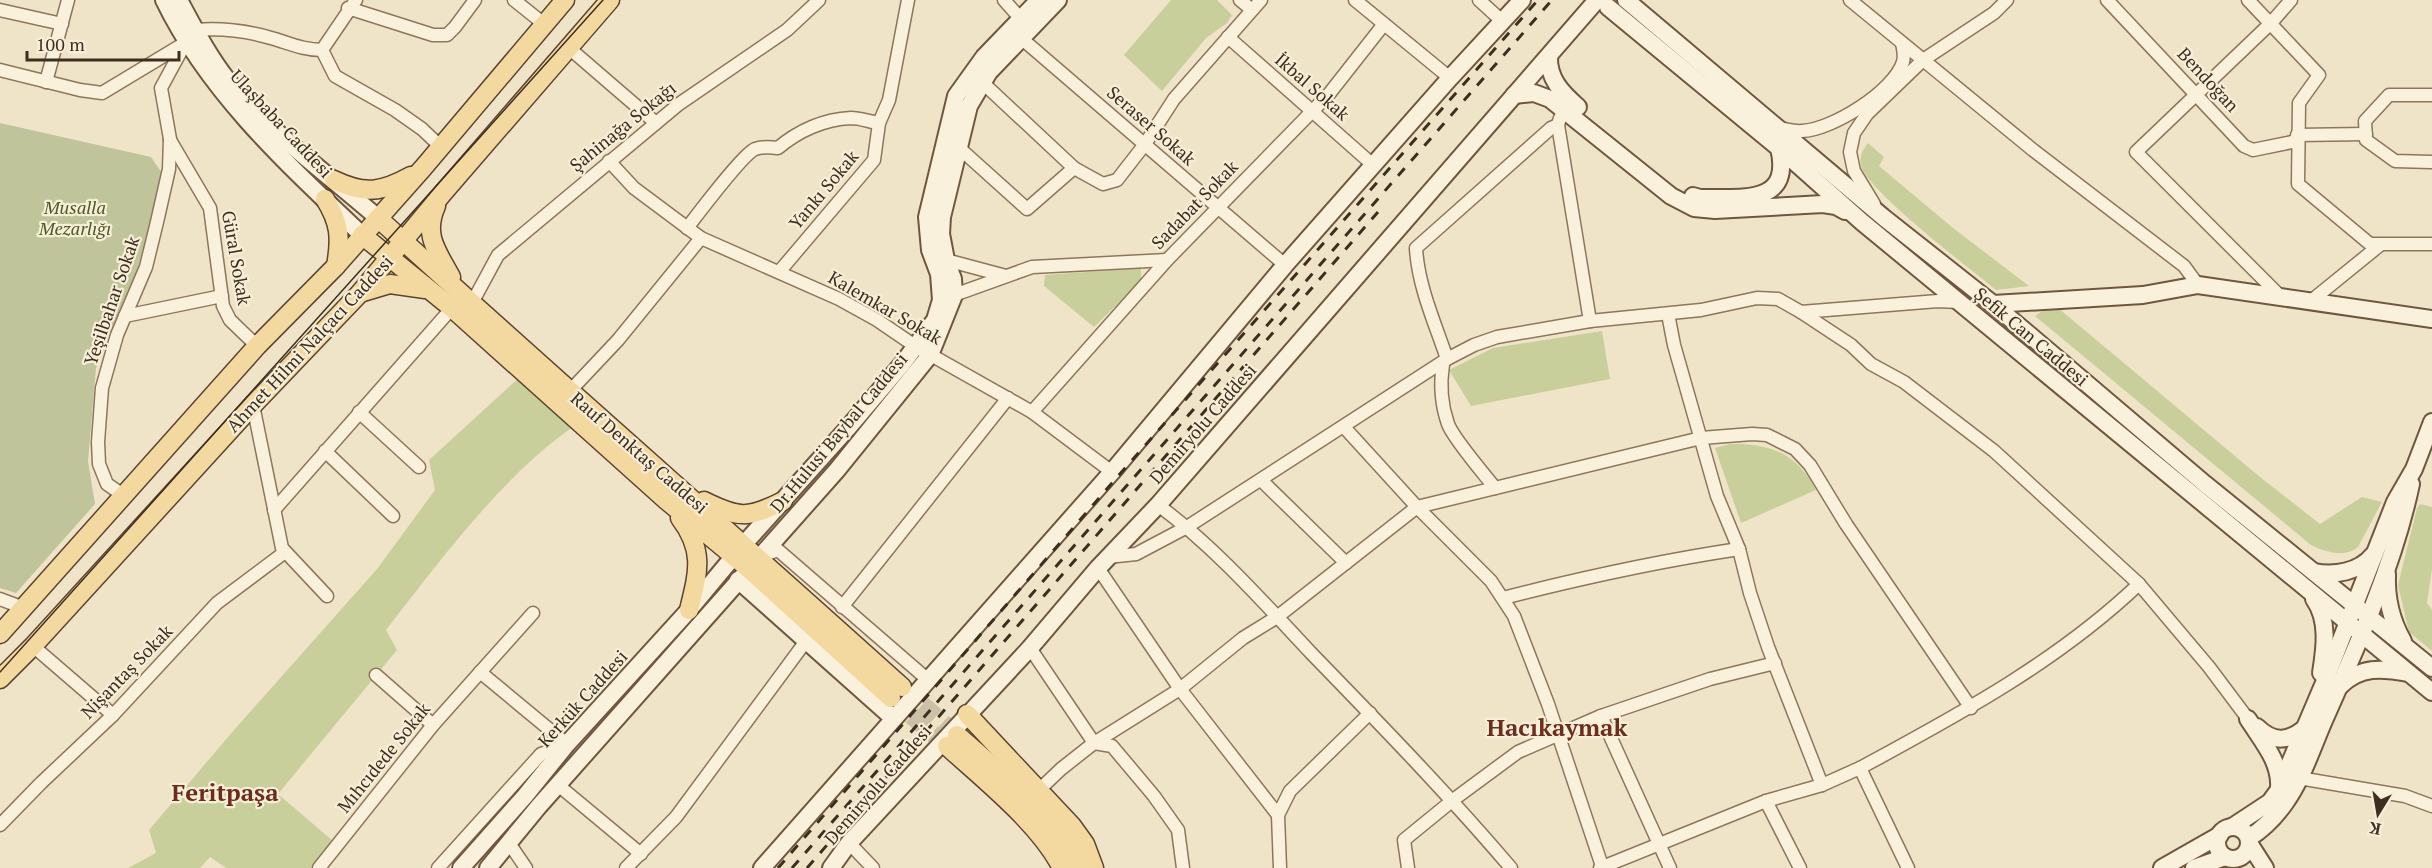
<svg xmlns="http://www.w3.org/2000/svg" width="2432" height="868" viewBox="0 0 2432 868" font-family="'PT Serif',serif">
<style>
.green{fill:#c9cf9b}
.cemetery{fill:#bfc49a}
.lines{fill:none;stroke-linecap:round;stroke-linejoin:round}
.primary-tunnel{stroke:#ccc0a6;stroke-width:18;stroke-dasharray:18 9;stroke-linecap:butt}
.street-casing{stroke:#8d765c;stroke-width:15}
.secondary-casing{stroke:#6f573f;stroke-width:20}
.primary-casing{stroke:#5b4430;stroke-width:21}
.street{stroke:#faf1dc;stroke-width:12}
.secondary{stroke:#faf1dc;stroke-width:16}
.primary{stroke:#f3d9a0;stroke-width:18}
.tram{stroke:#3d2e20;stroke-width:1.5}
.rail{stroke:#3d2e20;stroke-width:3;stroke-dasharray:10 10;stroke-linecap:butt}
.labels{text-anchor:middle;stroke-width:4.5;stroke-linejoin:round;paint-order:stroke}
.street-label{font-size:18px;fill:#3d2e20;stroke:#f7eed8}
.park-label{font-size:18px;font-style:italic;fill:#4d5a26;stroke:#f7eed8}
.district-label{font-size:24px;font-weight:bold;fill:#6b2e1e;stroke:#f7eed8}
</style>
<rect width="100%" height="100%" fill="#f0e4c8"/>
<!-- green -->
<g class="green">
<polygon points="1171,0 1217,0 1232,15 1227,23 1206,38 1162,91 1124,55"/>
<path d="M1868,143L1884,157L1879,166L1953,228L2029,286L1996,290C1972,270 1865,189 1861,165C1859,157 1863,149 1868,143Z"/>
<polygon points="1141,268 1141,281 1094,327 1044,286 1045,275"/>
<path d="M2050,306L2057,307L2260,477L2320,524L2362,497L2382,502L2358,547C2345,558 2325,552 2311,545L2035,316Z"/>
<polygon points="1602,331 1610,379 1471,406 1449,370 1493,348"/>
<path d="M521,376L573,427C503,475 438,563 386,630L397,650L278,794L333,841L314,868H226L210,857L200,868H128L156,853L149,830L234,730L377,569L435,490L429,460Z"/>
<path d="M1730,444C1769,443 1797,453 1816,490L1741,523L1715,448Z"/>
<polygon points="2420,504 2432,507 2432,569 2427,603 2432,610 2432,651 2409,632 2398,585 2417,508"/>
</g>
<!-- cemetery -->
<polygon class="cemetery" points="0,123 151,157 164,176 137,270 96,368 88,461 95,504 16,593 0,588"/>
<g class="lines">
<!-- primary-tunnel -->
<g class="primary-tunnel">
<polyline points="902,687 957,735"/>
<polyline points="891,698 947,746"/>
</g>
<defs>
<g id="street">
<polyline points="514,0 544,24"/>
<polyline points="1004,0 1020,18"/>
<polyline points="1240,0 1252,10"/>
<polyline points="1355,0 1450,78"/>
<polyline points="1479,0 1502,21"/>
<polyline points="1850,0 2033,150 2184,266 2198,285"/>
<polyline points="2107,0 2244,146 2253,150 2297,141"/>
<polyline points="2248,0 2319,75 2299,103 2298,184 2370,244 2432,244"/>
<polyline points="348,8 433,35 447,35 455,27 475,0"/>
<polyline points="0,10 62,24"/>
<path d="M196,30C221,28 247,31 271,38C289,43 303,50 322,50"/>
<polyline points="1228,37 1373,165"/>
<polyline points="1021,38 1285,265"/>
<polyline points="569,48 656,123"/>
<polyline points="322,50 335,76 395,110 422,129 441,147"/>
<polyline points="322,50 356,0"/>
<polyline points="0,70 80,90 102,93 185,43"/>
<polyline points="46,82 68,0"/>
<polyline points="2432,95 2389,95 2365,121 2366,140 2395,161 2432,162"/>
<polyline points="1560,118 1558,125 1590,321"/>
<path d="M1779,128C1786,129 1795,132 1802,131C1832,130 1894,91 1903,62C1905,56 1903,48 1902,43"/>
<polyline points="2297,135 2366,134"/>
<polyline points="170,140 210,208 223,306 230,320 257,346"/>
<polyline points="957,146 1027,209 1074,168 983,83"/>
<polyline points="609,161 634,188 701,238 839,299 877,320 915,346 1032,412 1112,472"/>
<polyline points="1074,168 1103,184 1117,180 1145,144 1174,99 1261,0"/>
<polyline points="1874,204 1854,171 1850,152 1854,133 1867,114 1923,60 1994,13 2007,0"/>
<path d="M687,228C698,214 742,155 755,149C763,146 771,147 778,148C798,131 824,119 851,118C860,118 870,122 879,123"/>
<polyline points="946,260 1006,276"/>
<polyline points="779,272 874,160 879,123 889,100 908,0"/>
<polyline points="954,295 1032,267 1167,260"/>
<polyline points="2281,297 2136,152 2271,23 2291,0"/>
<polyline points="2311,301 2380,245"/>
<polyline points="472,303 498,255 679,104 787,30 819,0"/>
<polyline points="1801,312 1851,345 1871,364 1904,382 1994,451 2139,584 2209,667 2248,719"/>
<polyline points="1668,314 1674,345 1717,496 1739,549 1750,593 1768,647 1822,785"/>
<polyline points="125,316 222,296"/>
<path d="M1447,359C1435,323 1418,286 1416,248L1551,128L1558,125"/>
<path d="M1443,364C1440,383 1441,404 1448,424C1453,438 1484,474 1495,488"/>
<polyline points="569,392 618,340 701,238"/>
<polyline points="253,405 282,548 327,596"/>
<polyline points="359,412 419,467"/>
<polyline points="1032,412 1167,260 1329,94 1384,24"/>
<polyline points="1344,427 1417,507 1491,581 1514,616 1548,704 1602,866"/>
<polyline points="325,451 393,516"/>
<polyline points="1261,480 1346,563"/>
<polyline points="119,499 120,493 107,484 99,464 98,442 102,388 117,335 146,267 157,222 169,169 170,139 161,88 186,42"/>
<path d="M1158,505C1216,548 1263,602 1312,654C1380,724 1448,794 1511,868"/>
<polyline points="274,510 452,308"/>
<polyline points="761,556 778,550 927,679"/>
<polyline points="1108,557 1136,554 1187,527 1447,359 1474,345 1497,337 1590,321 1701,310 1757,298 1778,299 1801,312 1938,301 1958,302"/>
<polyline points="1098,568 1180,689 1278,815"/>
<path d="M1503,598C1581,578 1659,561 1739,549"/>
<polyline points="0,599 24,608"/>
<polyline points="842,607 1008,398"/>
<polyline points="33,646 113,715"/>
<polyline points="1030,648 1094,743 1112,746 1154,796 1178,830 1183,868"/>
<polyline points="376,675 433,725"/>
<polyline points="1601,716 1670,868"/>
<polyline points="2299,778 2405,796 2432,806"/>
<polyline points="558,785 641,854"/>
<polyline points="1039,790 1061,769 1094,743 1180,689 1243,638 1277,617 1417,507 1701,438 1752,434 1767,435 1795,449 1810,465 1846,524 1971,708"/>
<polyline points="1766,801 1800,868"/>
<polyline points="0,825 41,783 113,715 217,603 285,552"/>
<polyline points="509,843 526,868"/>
<polyline points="849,843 873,868"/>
<polyline points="319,868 433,725 533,613"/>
<polyline points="438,868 541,754 567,744 480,672"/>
<polyline points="626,868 676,817 806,641"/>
<polyline points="1280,868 1278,815 1290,791 1370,713"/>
<polyline points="1408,868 1404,840 1453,800 1518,752 1601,716 1710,679 1775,663"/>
<polyline points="1600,868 1766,801 1822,785 1860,768"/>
<path d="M1908,868L1860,768C1958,715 2057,662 2139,584"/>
</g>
<g id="secondary">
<path d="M164,0C209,93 288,165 362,235"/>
<path d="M179,0C194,28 209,57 229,82C268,131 330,176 378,218"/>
<polyline points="1626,0 1883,217 1993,304 2205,484 2432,668"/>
<polyline points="1608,7 1779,148 1862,222 2432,692"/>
<path d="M1549,56C1548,79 1562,93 1578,107"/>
<polyline points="1514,95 1534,93 1550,99 1671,196 1694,208 1715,210 1823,204 1836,206 1845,211"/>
<path d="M1693,196L1700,198C1739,197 1793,207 1779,148"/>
<polyline points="1993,304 2143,295 2198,285 2432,319"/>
<path d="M2314,572C2335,576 2359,572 2373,555"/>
<path d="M2387,574C2386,598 2391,620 2403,641"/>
<polyline points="738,580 893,718"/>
<path d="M2314,599C2329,620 2325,648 2321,673"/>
<path d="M2340,686C2360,666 2382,668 2408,673"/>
<path d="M2248,719C2262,741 2281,762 2279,788"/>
<path d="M2257,727C2273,743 2289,742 2306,727"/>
<polyline points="2232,827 2270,802 2278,791 2324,683 2395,502 2414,469 2432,422"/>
<circle cx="2233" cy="843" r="16"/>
<path d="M2249,838C2263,829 2275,817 2285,803C2303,778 2313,745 2326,716C2359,642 2394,564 2411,484"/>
<polyline points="2249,843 2265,868"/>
<polyline points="461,868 525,796 567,744 689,610 744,544 847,429 903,363 935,320 941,300 939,274 930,250 927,217 956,96 984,57 1039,0"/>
<polyline points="488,868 539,806 837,470 930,355 954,295 953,279 946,260 941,234 942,217 969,106 989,72 1058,0"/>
<polyline points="762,868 1112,472 1285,265 1450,78 1522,0"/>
<polyline points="831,868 849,843 1030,648 1098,568 1158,505 1597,0"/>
<polyline points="2162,868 2220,835"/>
<polyline points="2194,868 2225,857"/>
</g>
<g id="primary">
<path d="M334,180C365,195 382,192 411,176"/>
<path d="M325,199C340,223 341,238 336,266"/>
<path d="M436,206C423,235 437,251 451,277"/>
<path d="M378,218C551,376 728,530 902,687"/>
<polyline points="362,235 452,308 666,500 748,568 891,698"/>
<polyline points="360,293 390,284 425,289"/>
<path d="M704,501C738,518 748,519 783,501"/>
<path d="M680,518C705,551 698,573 689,610"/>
<polyline points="0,634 257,346 335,267 423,168 565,0"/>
<polyline points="0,679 33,646 253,405 360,293 443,193 610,0"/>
<polyline points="967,714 1072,826 1085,844 1094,868"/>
<path d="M957,735C1002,774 1050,815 1079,868"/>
<path d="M947,746C984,780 1039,823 1062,868"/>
</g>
</defs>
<!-- street casing -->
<use href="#street" class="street-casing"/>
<!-- secondary casing -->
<use href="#secondary" class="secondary-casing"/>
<!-- primary casing -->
<use href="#primary" class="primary-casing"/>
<!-- street -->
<use href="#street" class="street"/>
<!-- secondary -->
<use href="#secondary" class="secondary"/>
<!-- primary -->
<use href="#primary" class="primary"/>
<!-- tram -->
<polyline class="tram" points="0,672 603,0"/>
<!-- rail -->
<g class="rail">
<polyline points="778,868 1119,475 1538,0"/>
<polyline points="792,868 1552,0"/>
<polyline points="807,868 1378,212"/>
</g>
</g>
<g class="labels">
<!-- street labels -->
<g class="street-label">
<text transform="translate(2208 80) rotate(47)" y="6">Bendoğan</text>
<text transform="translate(1312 87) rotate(41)" y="6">İkbal Sokak</text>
<text transform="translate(281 124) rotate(47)" y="6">Ulaşbaba Caddesi</text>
<text transform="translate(1151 126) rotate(41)" y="6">Seraser Sokak</text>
<text transform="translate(623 127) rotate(-39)" y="6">Şahinağa Sokağı</text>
<text transform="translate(824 190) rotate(-50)" y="6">Yankı Sokak</text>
<text transform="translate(1195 205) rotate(-46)" y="6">Sadabat Sokak</text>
<text transform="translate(236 258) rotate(80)" y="6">Güral Sokak</text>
<text transform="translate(112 301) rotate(-71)" y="6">Yeşilbahar Sokak</text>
<text transform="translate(885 308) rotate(30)" y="6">Kalemkar Sokak</text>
<text transform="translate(2031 337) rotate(40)" y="6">Şefik Can Caddesi</text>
<text transform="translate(310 344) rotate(-47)" y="6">Ahmet Hilmi Nalçacı Caddesi</text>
<text transform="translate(1203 424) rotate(-49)" y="6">Demiryolu Caddesi</text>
<text transform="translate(839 433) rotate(-50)" y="6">Dr.Hulusi Baybal Caddesi</text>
<text transform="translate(639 453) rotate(41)" y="6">Rauf Denktaş Caddesi</text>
<text transform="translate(127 672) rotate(-46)" y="6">Nişantaş Sokak</text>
<text transform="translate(583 699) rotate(-48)" y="6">Kerkük Caddesi</text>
<text transform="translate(384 758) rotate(-51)" y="6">Mıhcıdede Sokak</text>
<text transform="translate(878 785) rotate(-49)" y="6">Demiryolu Caddesi</text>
</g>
<!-- park labels -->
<g class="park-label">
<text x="75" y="214">Musalla<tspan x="75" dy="21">Mezarlığı</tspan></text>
</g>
<!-- district labels -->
<g class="district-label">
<text x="1557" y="736">Hacıkaymak</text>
<text x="225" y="801">Feritpaşa</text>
</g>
</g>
<!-- north arrow -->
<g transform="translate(2378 814) rotate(191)" stroke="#f7eed8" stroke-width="4.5" paint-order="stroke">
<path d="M0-4.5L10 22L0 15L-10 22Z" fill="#3d2e20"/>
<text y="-9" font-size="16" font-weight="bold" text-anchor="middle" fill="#3d2e20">K</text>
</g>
<!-- scale -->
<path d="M27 51v9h152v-9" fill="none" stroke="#3d2e20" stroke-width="3"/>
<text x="36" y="51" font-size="18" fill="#3d2e20" stroke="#f7eed8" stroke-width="4.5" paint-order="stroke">100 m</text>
</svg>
